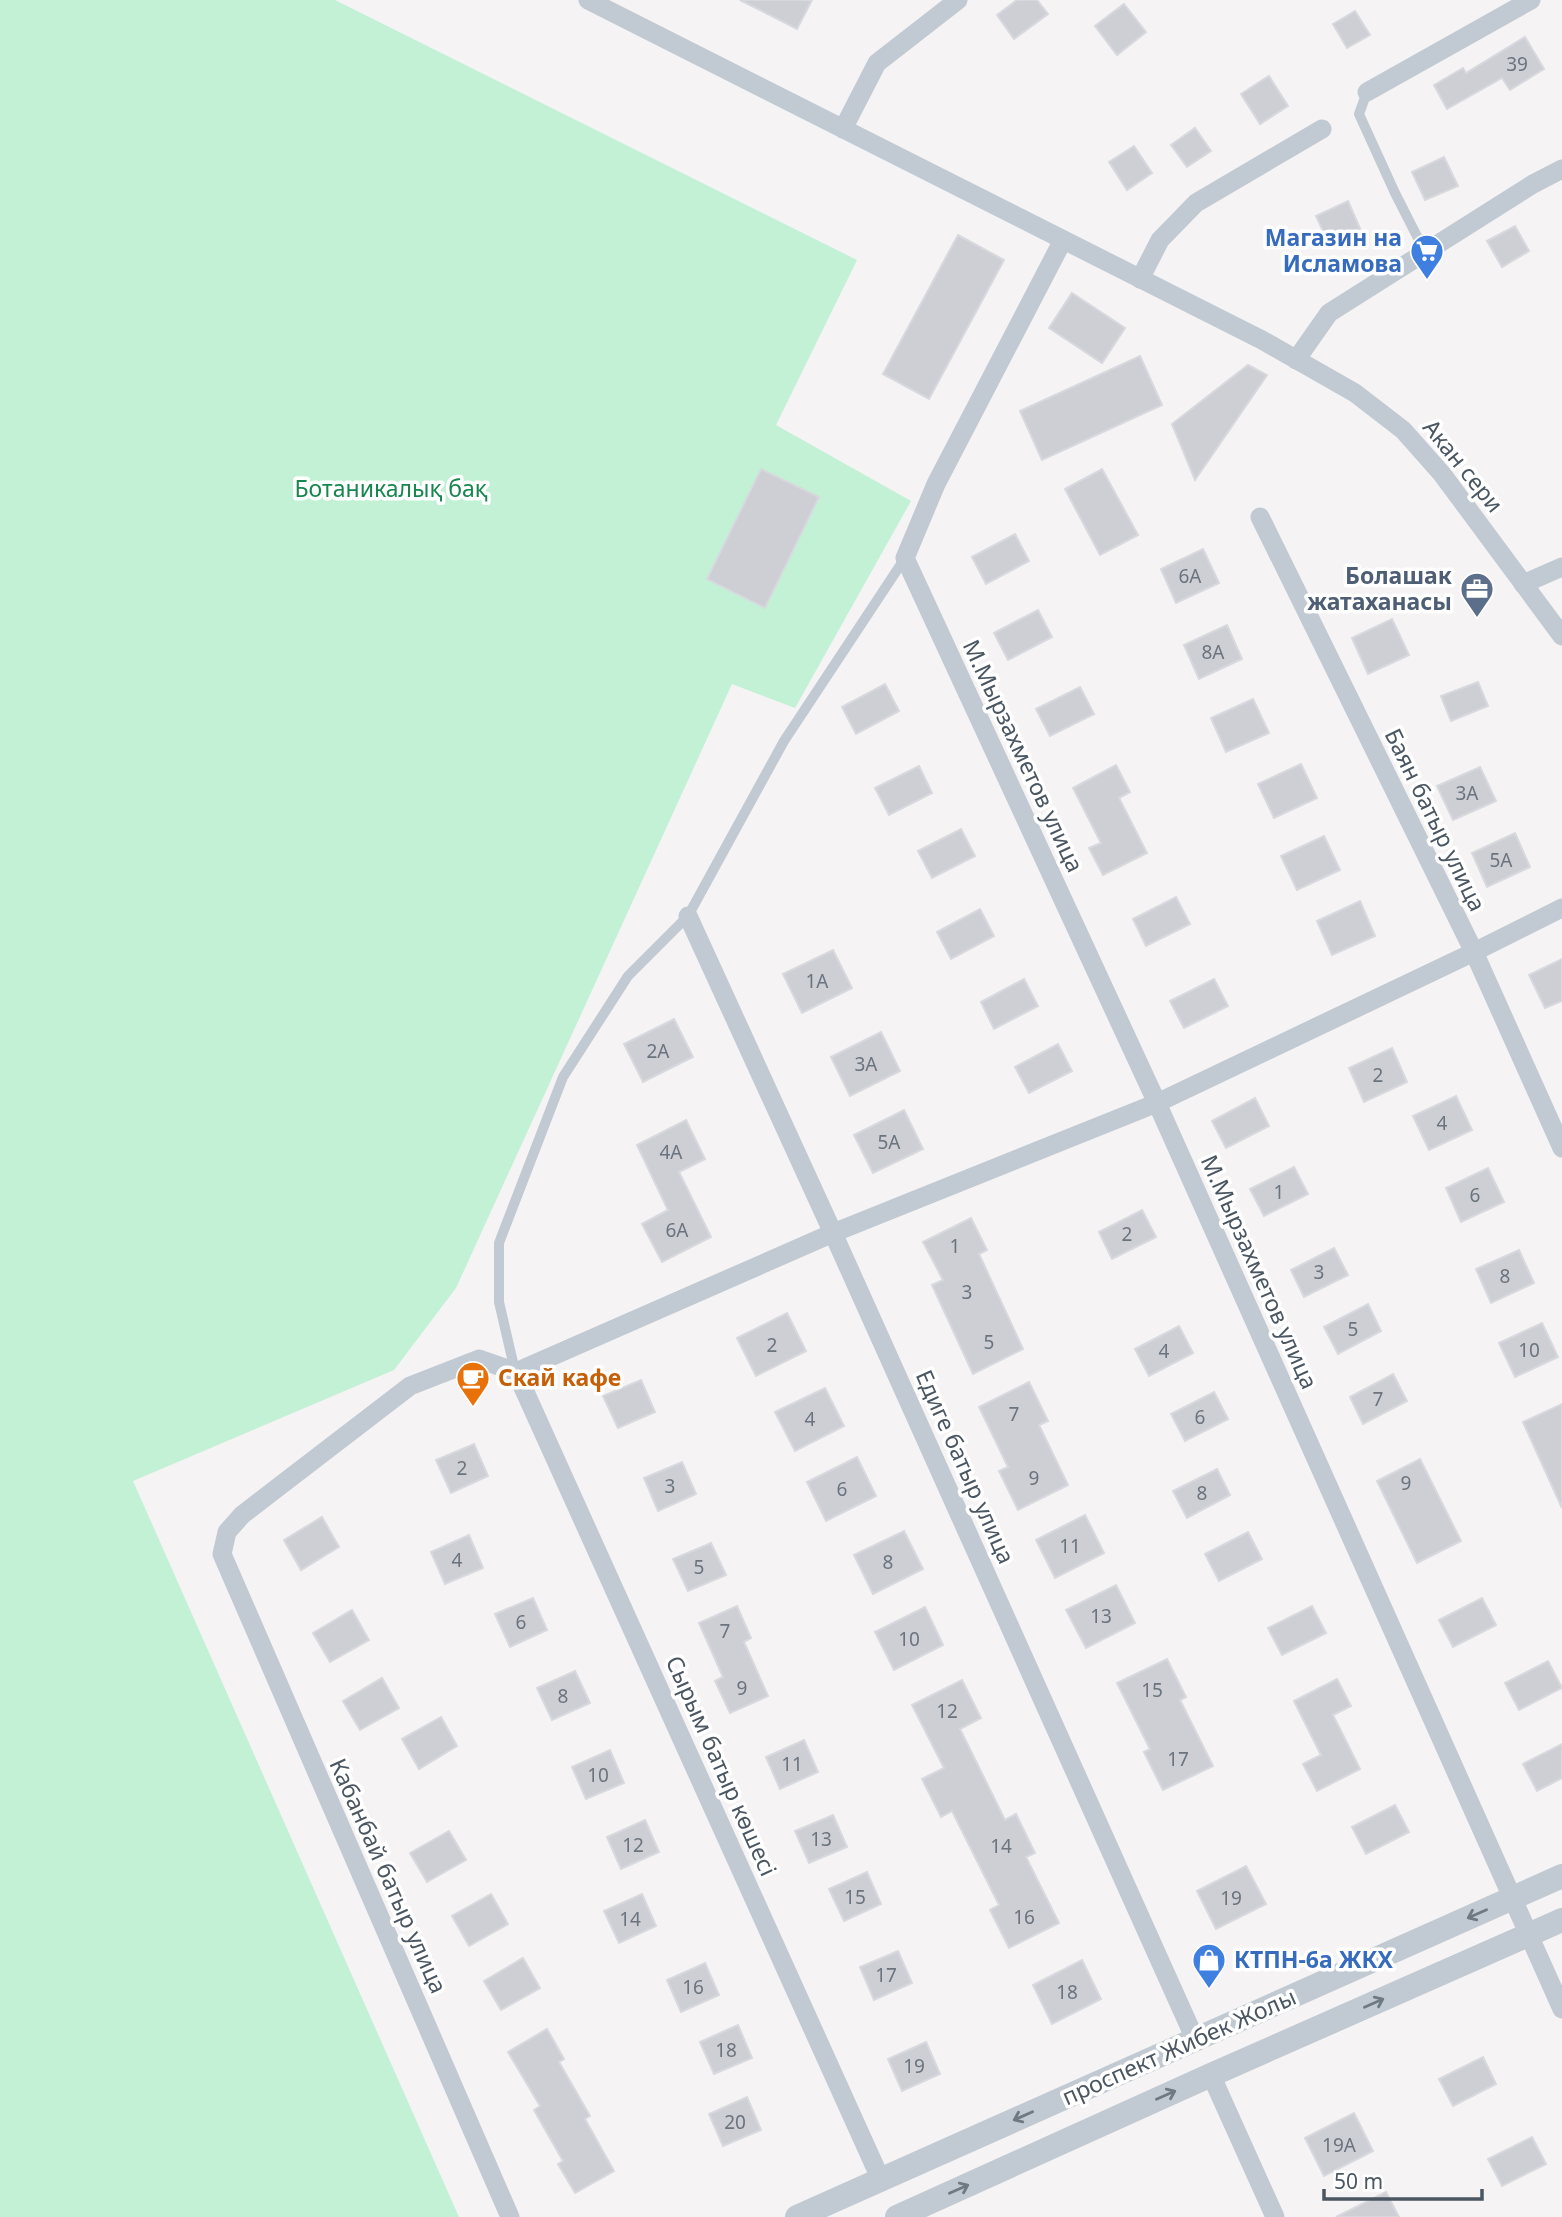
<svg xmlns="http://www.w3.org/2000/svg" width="1562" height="2217" viewBox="0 0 1562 2217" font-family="'Noto Sans',sans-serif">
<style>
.green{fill:#c3f1d5}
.building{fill:#cdcfd5;stroke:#d7d9de;stroke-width:2}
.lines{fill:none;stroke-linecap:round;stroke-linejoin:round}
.service{stroke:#c1cad2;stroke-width:10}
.minor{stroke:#c1cad2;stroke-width:19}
.tertiary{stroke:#c1cad2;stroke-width:24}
.oneway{stroke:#6e7983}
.labels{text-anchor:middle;stroke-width:7;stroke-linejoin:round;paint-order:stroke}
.number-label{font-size:19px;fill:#6b747e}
.shop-label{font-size:23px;font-weight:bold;fill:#366cbe;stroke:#fff;text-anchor:end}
.street-label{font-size:23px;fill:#4a5661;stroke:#fff}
.park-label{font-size:23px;fill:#17864f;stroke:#fff}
.service-label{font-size:23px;font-weight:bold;fill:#4e5e75;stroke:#fff;text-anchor:end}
.food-label{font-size:23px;font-weight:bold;fill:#c56008;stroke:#fff;text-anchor:start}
</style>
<rect width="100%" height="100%" fill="#f5f3f3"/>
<!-- green -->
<polygon class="green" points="0,0 335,0 857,260 776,425 911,501 795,708 732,684 456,1288 394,1370 133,1481 459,2217 0,2217"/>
<!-- building -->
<g class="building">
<polygon points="740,0 812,0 797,29"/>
<polygon points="1017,0 1037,0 1048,14 1014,39 997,15"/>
<polygon points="1124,4 1146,32 1117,55 1095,26"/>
<polygon points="1355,11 1370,35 1347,48 1333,24"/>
<polygon points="1525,37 1544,69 1510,90 1502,78 1447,109 1434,85 1463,68 1466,73"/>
<polygon points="1269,76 1288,106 1260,124 1241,94"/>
<polygon points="1195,128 1211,151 1187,167 1171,145"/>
<polygon points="1134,146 1152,173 1127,190 1109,162"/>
<polygon points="1444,157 1458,186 1425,200 1412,172"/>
<polygon points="1348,201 1362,233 1331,248 1316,216"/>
<polygon points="1515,226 1529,251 1502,267 1487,241"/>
<polygon points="958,235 1004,260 929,399 883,374"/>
<polygon points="1072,293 1125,328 1102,363 1049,328"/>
<polygon points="1140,356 1162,405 1042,460 1020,411"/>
<polygon points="1248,365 1267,375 1195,480 1172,424"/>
<polygon points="761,469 819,497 765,608 707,579"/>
<polygon points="1102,469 1138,535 1100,555 1065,489"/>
<polygon points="1015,534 1029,561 986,584 972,557"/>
<polygon points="1203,549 1219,583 1176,603 1161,569"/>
<polygon points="1038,610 1052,637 1008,660 994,633"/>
<polygon points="1392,619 1409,655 1368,674 1352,638"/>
<polygon points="1227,625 1242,659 1199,679 1184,645"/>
<polygon points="1478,682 1488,706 1451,721 1441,696"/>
<polygon points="885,684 899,711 856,734 842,707"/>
<polygon points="1080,687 1094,714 1050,736 1036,709"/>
<polygon points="1253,699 1269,733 1226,752 1211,718"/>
<polygon points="1301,764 1317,798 1274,818 1258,784"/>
<polygon points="1116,765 1130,792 1119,798 1147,853 1103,875 1089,848 1101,843 1073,788"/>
<polygon points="919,766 932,793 889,815 875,788"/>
<polygon points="1480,767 1496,801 1453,820 1437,786"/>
<polygon points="961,829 975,856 932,878 918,851"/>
<polygon points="1515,833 1530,867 1487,887 1472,853"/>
<polygon points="1324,836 1340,870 1297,890 1281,856"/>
<polygon points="1176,897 1190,924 1146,946 1133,919"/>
<polygon points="1360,901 1375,936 1332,955 1317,921"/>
<polygon points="980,909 994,936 951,959 937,932"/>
<polygon points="833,950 852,988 802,1013 783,974"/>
<polygon points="1562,959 1562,1001 1545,1008 1529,975"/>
<polygon points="1024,979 1038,1006 994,1029 981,1002"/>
<polygon points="1214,979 1228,1006 1184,1028 1170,1001"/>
<polygon points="674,1019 693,1057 643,1082 624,1044"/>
<polygon points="881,1032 900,1071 850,1096 831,1057"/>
<polygon points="1058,1044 1072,1071 1029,1093 1015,1067"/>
<polygon points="1392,1048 1407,1082 1364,1102 1349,1068"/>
<polygon points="1456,1096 1472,1130 1429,1150 1413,1116"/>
<polygon points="1255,1098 1269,1126 1226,1148 1212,1121"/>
<polygon points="904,1110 923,1149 873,1173 854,1135"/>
<polygon points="686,1120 705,1159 679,1172 711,1237 662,1262 642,1224 668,1210 637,1145"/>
<polygon points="1294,1167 1308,1194 1264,1216 1250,1189"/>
<polygon points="1488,1168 1504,1202 1461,1222 1446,1188"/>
<polygon points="1142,1210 1156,1237 1112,1259 1099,1232"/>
<polygon points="971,1218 987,1250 979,1254 1023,1349 973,1374 932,1285 943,1280 923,1242"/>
<polygon points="1334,1248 1348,1275 1304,1297 1291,1270"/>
<polygon points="1519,1250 1534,1283 1491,1303 1476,1269"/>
<polygon points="1368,1304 1381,1331 1338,1354 1324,1327"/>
<polygon points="787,1313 806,1351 756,1376 737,1338"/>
<polygon points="1542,1323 1558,1357 1515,1377 1499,1343"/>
<polygon points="1179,1326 1193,1353 1149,1376 1135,1349"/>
<polygon points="1393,1374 1407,1401 1363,1424 1350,1397"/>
<polygon points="641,1380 655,1412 618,1428 603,1396"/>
<polygon points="1029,1382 1048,1421 1039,1425 1068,1485 1018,1510 999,1471 1008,1467 979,1407"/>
<polygon points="825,1388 844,1426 795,1451 775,1412"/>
<polygon points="1214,1392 1228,1419 1185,1441 1171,1414"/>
<polygon points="1562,1404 1562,1508 1523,1422"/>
<polygon points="474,1444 488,1476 451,1493 436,1460"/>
<polygon points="857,1457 876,1496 826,1521 807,1482"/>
<polygon points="1420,1459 1461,1541 1417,1563 1377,1481"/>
<polygon points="682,1462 696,1494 658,1511 644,1478"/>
<polygon points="1217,1469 1230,1495 1187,1518 1173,1491"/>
<polygon points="1085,1515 1104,1553 1055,1578 1036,1540"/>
<polygon points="322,1517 339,1547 301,1570 284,1540"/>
<polygon points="904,1531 923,1569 873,1594 854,1555"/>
<polygon points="1248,1532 1262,1559 1219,1581 1205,1554"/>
<polygon points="469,1535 483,1568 445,1584 431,1552"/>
<polygon points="711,1543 726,1575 688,1591 673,1559"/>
<polygon points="1116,1585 1135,1623 1086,1648 1066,1610"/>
<polygon points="533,1598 547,1630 510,1647 495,1614"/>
<polygon points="1482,1598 1496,1625 1453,1647 1439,1620"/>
<polygon points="737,1606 751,1638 744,1642 768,1696 730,1713 715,1681 723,1677 699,1623"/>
<polygon points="1312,1606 1326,1633 1282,1655 1268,1628"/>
<polygon points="925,1607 943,1645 894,1670 875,1632"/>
<polygon points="352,1610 369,1640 330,1662 313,1633"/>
<polygon points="1167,1659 1186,1697 1180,1700 1213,1766 1163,1790 1144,1752 1150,1749 1117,1683"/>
<polygon points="1548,1661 1562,1688 1519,1710 1505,1683"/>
<polygon points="575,1671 590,1703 552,1720 537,1688"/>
<polygon points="382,1678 399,1708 360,1730 343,1701"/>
<polygon points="1337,1679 1351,1706 1333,1715 1360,1769 1317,1791 1303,1764 1321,1755 1294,1701"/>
<polygon points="962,1680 981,1718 960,1729 1005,1820 1016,1814 1035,1853 1026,1857 1059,1923 1009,1948 990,1910 999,1905 952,1811 941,1817 922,1779 944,1768 912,1705"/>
<polygon points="441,1717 457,1746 419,1769 402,1739"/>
<polygon points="804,1740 818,1772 780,1789 766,1757"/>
<polygon points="1562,1744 1562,1778 1537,1791 1523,1764"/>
<polygon points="610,1750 624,1783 586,1799 572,1767"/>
<polygon points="1395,1805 1409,1832 1366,1854 1352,1827"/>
<polygon points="833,1815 847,1847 809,1863 795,1831"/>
<polygon points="645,1820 659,1852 621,1869 607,1837"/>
<polygon points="449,1831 466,1860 427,1882 410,1853"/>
<polygon points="1246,1866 1266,1904 1216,1929 1197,1891"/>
<polygon points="867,1872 881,1904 844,1921 829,1889"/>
<polygon points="491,1894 508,1924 469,1946 452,1916"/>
<polygon points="642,1894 656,1926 619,1943 604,1911"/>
<polygon points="898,1951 912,1983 874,2000 860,1967"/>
<polygon points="523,1958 540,1988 501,2010 484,1981"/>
<polygon points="1082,1960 1101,1999 1052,2024 1033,1985"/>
<polygon points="705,1963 719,1995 681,2012 667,1980"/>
<polygon points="738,2025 752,2058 714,2074 700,2042"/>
<polygon points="547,2029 564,2059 559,2062 590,2116 585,2119 614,2171 575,2193 558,2164 563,2161 534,2110 540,2106 508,2052"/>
<polygon points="926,2042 940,2074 902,2091 888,2059"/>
<polygon points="1483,2057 1496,2084 1453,2106 1439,2079"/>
<polygon points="747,2097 761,2130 723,2146 709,2114"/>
<polygon points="1354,2113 1373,2151 1324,2176 1305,2138"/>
<polygon points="1532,2137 1546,2164 1502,2186 1488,2159"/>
<polygon points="1386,2192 1399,2217 1336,2217"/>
</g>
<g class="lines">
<!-- service -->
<g class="service">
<polyline points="1367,92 1359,114 1395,193 1425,252"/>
<polyline points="515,1371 499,1302 499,1243 563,1077 628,976 688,916 784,741 905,558"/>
</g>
<!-- minor -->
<g class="minor">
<polyline points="588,0 1262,340 1355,393 1403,430 1442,474 1562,636"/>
<polyline points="1367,92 1531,0"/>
<polyline points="843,129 877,63 958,0"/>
<polyline points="1063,240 936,484 905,558 1157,1103 1562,2009"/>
<polyline points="1140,279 1160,240 1196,203 1322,129"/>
<polyline points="1296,360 1329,313 1533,184 1562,169"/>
<polyline points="1260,517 1474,952 1562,1148"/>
<polyline points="1523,584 1562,567"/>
<polyline points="688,916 833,1233 1195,2039"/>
<polyline points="516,1372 881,2180"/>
<polyline points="1211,2075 1275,2217"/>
<polyline points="510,2217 222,1554 227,1532 242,1515 410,1386 479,1359 516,1372 833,1233 1157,1103 1474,952 1562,908"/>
</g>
<!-- tertiary -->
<g class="tertiary">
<polyline points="797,2217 1562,1876"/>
<polyline points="897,2217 1211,2075 1562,1920"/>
</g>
</g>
<!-- one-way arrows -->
<defs><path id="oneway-shaft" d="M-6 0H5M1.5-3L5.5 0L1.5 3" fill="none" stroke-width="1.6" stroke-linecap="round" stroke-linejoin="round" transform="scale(1.75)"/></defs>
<g class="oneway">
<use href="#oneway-shaft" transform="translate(1477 1914) rotate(156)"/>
<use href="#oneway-shaft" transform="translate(1374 2003) rotate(-24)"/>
<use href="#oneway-shaft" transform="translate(1166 2095) rotate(-24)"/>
<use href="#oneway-shaft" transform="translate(1023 2116) rotate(156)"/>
<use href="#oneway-shaft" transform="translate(959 2189) rotate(-24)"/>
</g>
<!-- icons -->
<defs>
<symbol id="supermarket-pin" viewBox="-11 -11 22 30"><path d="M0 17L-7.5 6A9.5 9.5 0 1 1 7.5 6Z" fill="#3f7fe0" stroke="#fff"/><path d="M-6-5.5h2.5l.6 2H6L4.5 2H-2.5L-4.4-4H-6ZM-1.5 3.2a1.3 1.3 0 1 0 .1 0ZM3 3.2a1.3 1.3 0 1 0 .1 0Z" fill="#fff"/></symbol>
<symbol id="office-pin" viewBox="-11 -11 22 30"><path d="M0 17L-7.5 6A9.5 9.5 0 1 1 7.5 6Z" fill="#5c6f8a" stroke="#fff"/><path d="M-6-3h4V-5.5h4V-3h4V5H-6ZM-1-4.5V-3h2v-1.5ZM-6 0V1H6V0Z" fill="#fff"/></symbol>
<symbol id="cafe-pin" viewBox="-11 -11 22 30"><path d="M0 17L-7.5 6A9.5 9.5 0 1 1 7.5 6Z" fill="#e8710a" stroke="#fff"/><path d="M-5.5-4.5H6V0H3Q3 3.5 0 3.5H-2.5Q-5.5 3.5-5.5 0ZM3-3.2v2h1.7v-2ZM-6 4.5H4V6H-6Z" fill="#fff"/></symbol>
<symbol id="shop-pin" viewBox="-11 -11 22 30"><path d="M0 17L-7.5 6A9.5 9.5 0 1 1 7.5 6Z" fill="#3f7fe0" stroke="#fff"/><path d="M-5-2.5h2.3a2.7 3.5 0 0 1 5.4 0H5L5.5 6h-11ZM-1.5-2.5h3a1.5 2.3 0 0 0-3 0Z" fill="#fff"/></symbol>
</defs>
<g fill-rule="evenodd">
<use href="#supermarket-pin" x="1408" y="232" width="38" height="52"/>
<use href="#office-pin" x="1458" y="570" width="38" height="52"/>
<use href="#cafe-pin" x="454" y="1359" width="38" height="52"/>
<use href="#shop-pin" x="1190" y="1941" width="38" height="52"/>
</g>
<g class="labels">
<!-- number labels -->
<g class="number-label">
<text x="1517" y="71">39</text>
<text x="1190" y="583">6А</text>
<text x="1213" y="659">8А</text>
<text x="1467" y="800">3А</text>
<text x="1501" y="867">5А</text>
<text x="817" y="988">1А</text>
<text x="658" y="1058">2А</text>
<text x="866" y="1071">3А</text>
<text x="1378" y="1082">2</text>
<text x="1442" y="1130">4</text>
<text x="889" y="1149">5А</text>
<text x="671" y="1159">4А</text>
<text x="1279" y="1199">1</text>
<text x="1475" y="1202">6</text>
<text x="677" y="1237">6А</text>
<text x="1127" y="1241">2</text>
<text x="955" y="1253">1</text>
<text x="1319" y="1279">3</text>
<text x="1505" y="1283">8</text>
<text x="967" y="1299">3</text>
<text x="1353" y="1336">5</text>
<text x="989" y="1349">5</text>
<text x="772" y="1352">2</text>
<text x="1529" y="1357">10</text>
<text x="1164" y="1358">4</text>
<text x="1378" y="1406">7</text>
<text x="1014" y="1421">7</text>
<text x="1200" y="1424">6</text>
<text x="810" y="1426">4</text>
<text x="462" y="1475">2</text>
<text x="1034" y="1485">9</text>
<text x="1406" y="1490">9</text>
<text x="670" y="1493">3</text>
<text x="842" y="1496">6</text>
<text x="1202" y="1500">8</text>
<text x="1070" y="1553">11</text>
<text x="457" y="1567">4</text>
<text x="888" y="1569">8</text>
<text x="699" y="1574">5</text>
<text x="1101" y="1623">13</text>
<text x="521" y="1629">6</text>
<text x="725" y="1638">7</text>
<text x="909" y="1646">10</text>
<text x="742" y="1695">9</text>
<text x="1152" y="1697">15</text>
<text x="563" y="1703">8</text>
<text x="947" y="1718">12</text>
<text x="1178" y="1766">17</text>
<text x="792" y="1771">11</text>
<text x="598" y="1782">10</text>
<text x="821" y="1846">13</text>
<text x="633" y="1852">12</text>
<text x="1001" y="1853">14</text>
<text x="855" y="1904">15</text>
<text x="1231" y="1905">19</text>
<text x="1024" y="1924">16</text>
<text x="630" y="1926">14</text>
<text x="886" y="1982">17</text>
<text x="693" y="1994">16</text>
<text x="1067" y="1999">18</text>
<text x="726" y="2057">18</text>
<text x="914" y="2073">19</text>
<text x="735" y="2129">20</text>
<text x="1339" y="2152">19А</text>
</g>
<!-- shop labels -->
<g class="shop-label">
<text x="1402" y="246">Магазин на<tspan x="1402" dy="26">Исламова</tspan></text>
<text x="1234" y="1968" text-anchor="start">КТПН-6а ЖКХ</text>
</g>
<!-- street labels -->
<g class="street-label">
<text transform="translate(1463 466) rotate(51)" y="8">Акан сери</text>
<text transform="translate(1023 756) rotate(65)" y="8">М.Мырзахметов улица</text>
<text transform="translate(1435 820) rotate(64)" y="8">Баян батыр улица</text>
<text transform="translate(1259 1272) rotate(66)" y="8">М.Мырзахметов улица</text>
<text transform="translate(965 1467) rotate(66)" y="8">Едиге батыр улица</text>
<text transform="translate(721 1766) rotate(66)" y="8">Сырым батыр көшесі</text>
<text transform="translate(388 1876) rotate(66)" y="8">Кабанбай батыр улица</text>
<text transform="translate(1179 2047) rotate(-24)" y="8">проспект Жибек Жолы</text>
</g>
<!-- park labels -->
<g class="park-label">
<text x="391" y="497">Ботаникалық бақ</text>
</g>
<!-- service labels -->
<g class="service-label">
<text x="1452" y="584">Болашак<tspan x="1452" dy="26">жатаханасы</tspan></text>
</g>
<!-- food labels -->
<g class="food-label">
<text x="498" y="1386">Скай кафе</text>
</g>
</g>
<!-- scale -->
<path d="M1324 2189v10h158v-10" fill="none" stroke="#4a5661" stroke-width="3.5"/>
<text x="1334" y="2189" font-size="21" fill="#4a5661" stroke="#ffffff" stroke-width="5" paint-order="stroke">50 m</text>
</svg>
